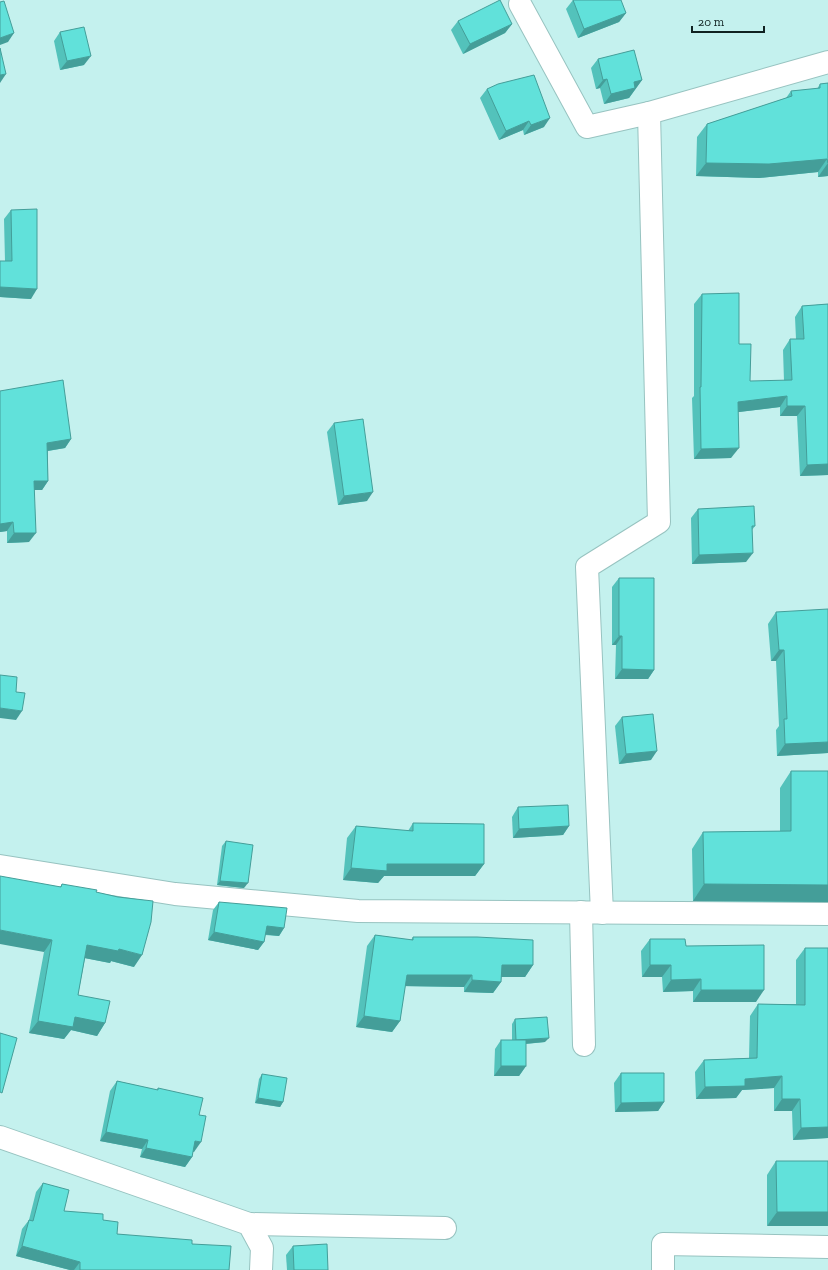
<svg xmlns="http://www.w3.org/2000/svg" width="828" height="1270" viewBox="0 0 828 1270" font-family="'Zilla Slab',serif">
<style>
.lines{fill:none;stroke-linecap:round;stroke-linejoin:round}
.street-casing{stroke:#97c3c0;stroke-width:24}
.street{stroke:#fff;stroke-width:22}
.wall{fill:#53c2bb}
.shaded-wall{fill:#449e99}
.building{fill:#61e1da;stroke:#449e99}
</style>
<rect width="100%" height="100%" fill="#c4f1ee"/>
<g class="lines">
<defs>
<g id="street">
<polyline points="520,4 587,127 649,113"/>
<polyline points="0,866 175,894 358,911 828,914"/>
<polyline points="581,912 584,1045"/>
<polyline points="602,913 587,567 659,522 649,113 828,62"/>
<polyline points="0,1137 249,1224 262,1248 261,1270"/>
<polyline points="249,1224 445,1228"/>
<polyline points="663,1270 663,1244 828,1247"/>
</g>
</defs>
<!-- street casing -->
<use href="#street" class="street-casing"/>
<!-- street -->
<use href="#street" class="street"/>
</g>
<!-- wall -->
<g class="wall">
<polygon points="573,0 626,13 619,22 578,38 566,9"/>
<polygon points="458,21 512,24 505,33 463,54 451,30"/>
<polygon points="60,32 84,65 60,70 54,41"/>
<polygon points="598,59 642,80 629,98 604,104 600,88 596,89 591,68"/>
<polygon points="828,83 828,176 818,177 818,172 759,178 696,176 697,137 707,124 786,98 791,91 817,89 820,84"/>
<polygon points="487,89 544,127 524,135 523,130 499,140 480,98"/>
<polygon points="11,210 31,299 0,297 0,261 5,261 4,219"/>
<polygon points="702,294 739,344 750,381 784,381 783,350 790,339 796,339 795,317 802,306 828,304 828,475 800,476 797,416 780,416 780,407 738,412 731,458 694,459 692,398 694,396 694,304"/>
<polygon points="0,391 71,439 65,448 48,451 48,481 42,490 34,490 29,542 7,543 7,531 0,532"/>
<polygon points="334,423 367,501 338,505 327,432"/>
<polygon points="698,509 755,526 752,530 746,562 692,564 691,518"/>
<polygon points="619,578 654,670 648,679 615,679 616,645 612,645 612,587"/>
<polygon points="776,612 828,753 777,756 776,730 779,726 776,661 771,661 768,624"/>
<polygon points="622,717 651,760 619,764 615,726"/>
<polygon points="791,771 828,771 828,902 693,901 692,849 703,832 780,831 780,788"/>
<polygon points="518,807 569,826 563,835 513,838 512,817"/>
<polygon points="413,823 484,864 475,876 384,876 378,883 343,880 347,838 356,826 408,831"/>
<polygon points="226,841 244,888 217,885 222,846"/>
<polygon points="62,884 96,892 134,967 111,961 110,963 85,958 78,995 105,1023 97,1036 71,1030 64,1039 29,1033 44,952 60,887"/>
<polygon points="219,902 284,928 279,936 265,935 264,942 258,950 208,940 213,910"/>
<polygon points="375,935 411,940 413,937 533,965 525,977 501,977 501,982 493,993 464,992 464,987 405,986 400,1021 392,1032 356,1027 367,946"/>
<polygon points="650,939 686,946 756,1002 693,1002 693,991 663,992 662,977 642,977 641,951"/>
<polygon points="805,948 828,948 828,1138 793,1140 792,1111 774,1111 774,1088 742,1090 736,1098 696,1099 695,1072 704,1060 749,1058 750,1016 758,1004 796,1004 796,960"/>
<polygon points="515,1019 545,1042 526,1044 526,1066 519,1076 494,1076 495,1049 501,1040 512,1040 512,1024"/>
<polygon points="621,1073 664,1102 658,1111 615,1112 614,1083"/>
<polygon points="262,1074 283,1102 280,1107 255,1103 259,1079"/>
<polygon points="117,1081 157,1090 158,1088 199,1115 194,1152 193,1151 192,1157 185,1167 140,1157 142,1149 100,1141 110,1091"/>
<polygon points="776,1161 828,1161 767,1226 767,1175"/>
<polygon points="43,1183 64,1211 103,1220 117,1234 192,1244 229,1270 70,1270 16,1256 22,1229 29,1220 36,1192"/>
<polygon points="293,1246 328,1270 287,1270 286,1255"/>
</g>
<!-- shaded-wall -->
<g class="shaded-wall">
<polygon points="626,13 619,22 578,38 584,29"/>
<polygon points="512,24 505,33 463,54 470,44"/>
<polygon points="14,33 8,42 0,45 0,38"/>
<polygon points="91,56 84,65 60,70 67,61"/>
<polygon points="6,74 0,83 0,75"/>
<polygon points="607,79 600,88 596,89 603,80"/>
<polygon points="642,80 629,98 604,104 611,94 634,82"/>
<polygon points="550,118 544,127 524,135 531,125"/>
<polygon points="529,121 523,130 499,140 506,131"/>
<polygon points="827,159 818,172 759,178 696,176 706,163"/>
<polygon points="828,163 828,176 818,177"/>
<polygon points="0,287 37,289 31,299 0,297"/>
<polygon points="787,396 780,407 731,413 738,402"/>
<polygon points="787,406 805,406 797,416 780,416"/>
<polygon points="71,439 65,448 41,452 47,443"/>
<polygon points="739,448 731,458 694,459 701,449"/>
<polygon points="828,464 828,475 800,476 807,465"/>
<polygon points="34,481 48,481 42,490 28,490"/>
<polygon points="373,492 367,501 338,505 344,496"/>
<polygon points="13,522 7,531 0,532 0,524"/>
<polygon points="14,533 36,533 29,542 7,543"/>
<polygon points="753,553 746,562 692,564 699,555"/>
<polygon points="619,636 622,636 616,645 612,645"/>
<polygon points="779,650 784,650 776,661 771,661"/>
<polygon points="622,669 654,670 648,679 615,679"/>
<polygon points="0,708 22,711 16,720 0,718"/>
<polygon points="828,742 828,753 777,756 785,744"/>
<polygon points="657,751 651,760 619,764 626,754"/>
<polygon points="569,826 563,835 513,838 519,829"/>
<polygon points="387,864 484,864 475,876 384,876 378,883 343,880 351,868"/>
<polygon points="220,881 248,883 244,888 217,885"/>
<polygon points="704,884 828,885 828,902 693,901"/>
<polygon points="267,926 284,928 279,936 261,934"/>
<polygon points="0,930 52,940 44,952 0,944"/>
<polygon points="214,932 264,942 258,950 208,940"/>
<polygon points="87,945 119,949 142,955 134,967 111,961 110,963 79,957"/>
<polygon points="502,965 533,965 525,977 494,977"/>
<polygon points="650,965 671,965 662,977 642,977"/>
<polygon points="407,975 472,975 464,987 399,986"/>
<polygon points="701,979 693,991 663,992 671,980"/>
<polygon points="472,980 501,982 493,993 464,992"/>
<polygon points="701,990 764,990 756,1002 693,1002"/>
<polygon points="364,1016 400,1021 392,1032 356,1027"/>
<polygon points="75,1017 105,1023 97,1036 71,1030 64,1039 29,1033 38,1021"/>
<polygon points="549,1038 545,1042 512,1045 516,1040"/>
<polygon points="501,1066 526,1066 519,1076 494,1076"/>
<polygon points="782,1076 774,1088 742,1090 736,1098 696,1099 705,1087 745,1079"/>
<polygon points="258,1098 283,1102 280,1107 255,1103"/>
<polygon points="782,1099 800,1099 792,1111 774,1111"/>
<polygon points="664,1102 658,1111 615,1112 621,1103"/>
<polygon points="828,1127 828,1138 793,1140 801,1128"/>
<polygon points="106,1132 148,1140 142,1149 100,1141"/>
<polygon points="195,1141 201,1142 194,1152 188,1150"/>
<polygon points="146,1148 192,1157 185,1167 140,1157"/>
<polygon points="777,1212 828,1212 828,1226 767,1226"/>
<polygon points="22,1246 80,1262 74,1270 70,1270 16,1256"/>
</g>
<!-- building -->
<g class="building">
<polygon points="500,0 512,24 470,44 458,21"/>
<polygon points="573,0 621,0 626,13 584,29"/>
<polygon points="4,1 14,33 0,38 0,2"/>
<polygon points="84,27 91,56 67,61 60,32"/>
<polygon points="0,48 6,74 0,75"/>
<polygon points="634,50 642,80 634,82 635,88 611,94 607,79 603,80 598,59"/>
<polygon points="534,75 550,118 531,125 529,121 506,131 487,89 498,84"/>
<polygon points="828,83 828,163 827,159 769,164 706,163 707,124 792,96 791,91 820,88 820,84"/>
<polygon points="37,209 37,289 0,287 0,261 12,261 11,210"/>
<polygon points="739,293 739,344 751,344 750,381 792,380 790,339 804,339 802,306 828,304 828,464 807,465 805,406 787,406 787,396 738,402 739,448 701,449 700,387 701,387 702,294"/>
<polygon points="63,380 71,439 47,443 48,481 34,481 36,533 14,533 13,522 0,524 0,391"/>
<polygon points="363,419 373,492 344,496 334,423"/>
<polygon points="754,506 755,526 752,526 753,553 699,555 698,509"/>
<polygon points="619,578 654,578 654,670 622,669 622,636 619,636"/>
<polygon points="828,609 828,742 785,744 784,719 787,719 784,650 779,650 776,612"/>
<polygon points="0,675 17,677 16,692 25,693 22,711 0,708"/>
<polygon points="653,714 657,751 626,754 622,717"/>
<polygon points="791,771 828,771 828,885 704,884 703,832 791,831"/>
<polygon points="568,805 569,826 519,829 518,807"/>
<polygon points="413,823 484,824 484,864 387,864 387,871 351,868 356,826 413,831"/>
<polygon points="226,841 253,845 248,883 220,881"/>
<polygon points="0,876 61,887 62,884 97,890 96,892 118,897 153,901 151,922 142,955 119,949 118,951 87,945 78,995 110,1001 105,1023 75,1017 73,1027 38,1021 52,940 0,930"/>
<polygon points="219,902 287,908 284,928 267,926 264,942 214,932"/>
<polygon points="375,935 413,940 413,937 477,937 533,940 533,965 502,965 501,982 472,980 472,975 407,975 400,1021 364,1016"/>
<polygon points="650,939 685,939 686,946 764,945 764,990 701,990 701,979 671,980 671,965 650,965"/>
<polygon points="805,948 828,948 828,1127 801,1128 800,1099 782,1099 782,1076 745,1079 745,1086 705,1087 704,1060 757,1058 758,1004 805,1005"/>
<polygon points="547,1017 549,1038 516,1040 515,1019"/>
<polygon points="0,1033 17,1038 2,1093 0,1092"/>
<rect x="501" y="1040" width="25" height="26"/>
<polygon points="621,1073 664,1073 664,1102 621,1103"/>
<polygon points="262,1074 287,1078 283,1102 258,1098"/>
<polygon points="117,1081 158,1090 158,1088 203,1098 199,1115 206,1116 201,1142 195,1141 192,1157 146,1148 148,1140 106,1132"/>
<polygon points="776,1161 828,1161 828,1212 777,1212"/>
<polygon points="43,1183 69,1190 64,1211 103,1214 103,1220 118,1222 117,1234 192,1240 192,1244 231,1246 229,1270 80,1270 80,1262 22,1246 29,1220 33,1221"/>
<polygon points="327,1244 328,1270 294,1270 293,1246"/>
</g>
<!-- scale -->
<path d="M692 26v6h72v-6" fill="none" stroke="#102221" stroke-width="2"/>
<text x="698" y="26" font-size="12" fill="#102221" stroke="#c4f1ee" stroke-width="3" paint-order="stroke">20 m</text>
</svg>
